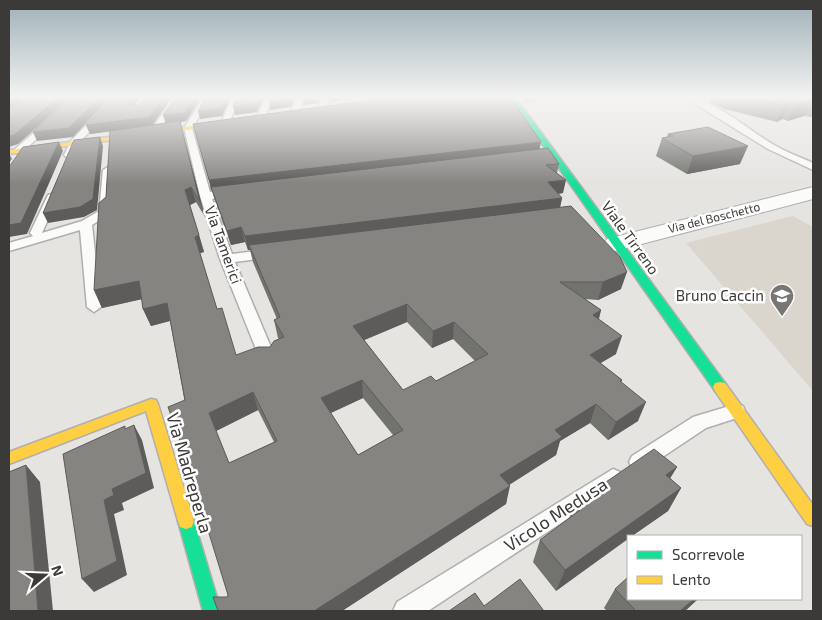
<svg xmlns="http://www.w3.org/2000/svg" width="822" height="620" viewBox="0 0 822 620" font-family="'Exo 2',sans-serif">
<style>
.built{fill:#dad5cd}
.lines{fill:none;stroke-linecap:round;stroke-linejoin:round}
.lane-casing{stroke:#b1afad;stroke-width:3}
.street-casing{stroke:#b1afad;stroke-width:2}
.fast-casing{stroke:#b1afad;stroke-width:3}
.slow-casing{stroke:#b1afad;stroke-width:3}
.lane{fill:#fbfbfa;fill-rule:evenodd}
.street{fill:#fbfbfa;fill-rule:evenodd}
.fast{fill:#16e098;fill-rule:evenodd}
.slow{fill:#ffcf43;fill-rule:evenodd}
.wall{fill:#72726f;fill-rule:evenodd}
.shaded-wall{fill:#5d5c5a}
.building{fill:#858481;stroke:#5d5c5a;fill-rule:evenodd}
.labels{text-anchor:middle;stroke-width:5;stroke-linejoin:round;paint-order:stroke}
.far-street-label{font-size:12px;fill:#3b3a38;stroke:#fff}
.street-label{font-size:15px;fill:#3b3a38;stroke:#fff}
.poi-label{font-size:15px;fill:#3b3a38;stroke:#fff;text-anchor:end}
.near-street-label{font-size:18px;fill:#3b3a38;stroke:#fff}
</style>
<rect width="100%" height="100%" fill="#e6e4e1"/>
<!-- built -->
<polygon class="built" points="793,216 813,227 813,391 686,243"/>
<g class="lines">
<defs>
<g id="lane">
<polygon points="75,97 84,97 21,153 15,153 15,149"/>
<polygon points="113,97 122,97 78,144 72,157 66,157 64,155 71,141"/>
<polygon points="174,97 182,97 156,135 150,135 149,133"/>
<polygon points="204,97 212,97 192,128 210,192 234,190 240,193 234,196 212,199 232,254 272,249 279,253 272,257 235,262 276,359 274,363 262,363 260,359 220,259 200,196 184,128"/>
<polygon points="232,97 240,97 229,123 222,125 221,123"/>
<polygon points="265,97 273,97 265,118 261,121 257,118"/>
<polygon points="296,97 304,97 299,114 295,117 291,114"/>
<polygon points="321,97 329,97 327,110 323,112 319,110"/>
<path d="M684,97C713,97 749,131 774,145C786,152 800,157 813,163V170L768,149Z"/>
<polygon points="108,167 113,170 111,213 92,225 101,307 94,312 87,307 80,230 9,251 9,243 33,236 30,233 48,195 52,194 58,197 42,233 82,221 99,211 103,170"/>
<polygon points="736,404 743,406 745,411 743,416 706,428 646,468 639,471 632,468 629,462 632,456 693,417"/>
<polygon points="613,469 620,472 623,478 620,484 428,611 393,611 397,602"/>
</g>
<polygon id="street" points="813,187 813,199 615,251 607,249 603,244 607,239"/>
<g id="fast">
<polygon points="509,97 515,97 725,383 727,387 725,391 720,392 715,391"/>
<polygon points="186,513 192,515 194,521 221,611 203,611 178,521 180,515"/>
</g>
<g id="slow">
<polygon points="230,121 232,122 232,124 9,154 9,150"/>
<polygon points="720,382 725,383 813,505 813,526 807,524 715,391 713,387 715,383"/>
<polygon points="151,399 156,400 158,404 194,521 192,527 186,529 180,527 178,521 146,411 9,464 9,452"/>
</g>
</defs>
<!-- lane casing -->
<use href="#lane" class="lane-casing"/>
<!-- street casing -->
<use href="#street" class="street-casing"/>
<!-- fast casing -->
<use href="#fast" class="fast-casing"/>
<!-- slow casing -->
<use href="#slow" class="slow-casing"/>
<!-- lane -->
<use href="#lane" class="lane"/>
<!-- street -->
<use href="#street" class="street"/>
<!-- fast -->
<use href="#fast" class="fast"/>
<!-- slow -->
<use href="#slow" class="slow"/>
</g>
<!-- wall -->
<g class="wall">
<path d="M113,97H141L134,106L152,125L166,123L163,115L176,97H202L186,121L180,122L205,217L196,202L190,205L204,252L200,253L217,309L236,355L270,347L279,339L278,338L274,320L277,319L253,262L250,250H248L245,242L231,245L215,201L193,124L540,149L559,164L557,173L563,193L558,194L562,198L560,208L621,289L598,300L585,299L601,310L599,319L616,354L600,363L622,380L621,383L638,421L608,440L590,423L560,441L556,455L509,485L506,504L342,611H218L228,595L205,512L170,321L151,326L143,309L142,299L102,308L94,290L106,197L110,131L90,134L86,125ZM407,322L432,348L453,339L475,361L436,381L403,390L364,340ZM363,398L393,435L358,455L331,413ZM258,410L274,442L229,463L216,431Z"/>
<polygon points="522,97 539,97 538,101 526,102"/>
<polygon points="711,97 813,97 813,116 811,117 804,116 788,121 782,119 777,122 724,109 710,102"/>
<polygon points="668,134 740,164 687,174 656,156 662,138 667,137"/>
<polygon points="677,467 670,478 681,488 668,511 632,536 628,536 556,591 533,562 540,540 569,519 574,504"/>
<polygon points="615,589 698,599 685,611 607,611 604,608"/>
</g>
<!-- shaded-wall -->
<g class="shaded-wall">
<polygon points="12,97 27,97 9,111 9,100"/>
<polygon points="59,97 72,97 18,144 9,147 9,136"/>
<polygon points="100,97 111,97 73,137 37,141 33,132"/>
<polygon points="131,97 141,97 131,110 128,101"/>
<polygon points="164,97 172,97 152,126 90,134 86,125"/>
<polygon points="195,97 202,97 186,121 180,122 205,217 200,202 166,124 163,115"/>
<polygon points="225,97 231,97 222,116 200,119 198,111"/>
<polygon points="259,97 264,97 257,112 235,115 233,106"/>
<polygon points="291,97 295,97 291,107 270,110 269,102"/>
<polygon points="302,97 320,97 318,103 304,105"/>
<polygon points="330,97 362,97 330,102"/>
<polygon points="812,99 804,116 788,121 796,104"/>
<polygon points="790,102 782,119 777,122 784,106"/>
<polygon points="100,137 103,146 97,210 84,217 48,223 43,213"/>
<polygon points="59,142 63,151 27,234 9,237 9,225"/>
<polygon points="541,142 539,152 211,190 209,180"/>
<polygon points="748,146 740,164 687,174 693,156"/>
<polygon points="9,153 12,159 9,163"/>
<polygon points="566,180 563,193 545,195 548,182"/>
<polygon points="191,187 196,202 190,205 185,190"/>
<polygon points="562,198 559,211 249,245 250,250 248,250 245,236"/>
<polygon points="241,227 245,242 231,245 227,231"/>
<polygon points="199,235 204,252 200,253 195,237"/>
<polygon points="627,272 621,289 598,300 603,282"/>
<polygon points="139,281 147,298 102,308 94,290"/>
<polygon points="167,303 173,320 151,326 143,309"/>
<polygon points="407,304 407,322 355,344 353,326"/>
<polygon points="601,310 596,328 593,315"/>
<polygon points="454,322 453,339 432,348 433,331"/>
<polygon points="622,336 616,354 584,373 590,355"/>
<polygon points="362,380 363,398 324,416 321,398"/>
<polygon points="253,392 258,410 216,431 209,413"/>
<polygon points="646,402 638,421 608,440 616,422"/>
<polygon points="596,404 590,423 560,441 556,455 496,493 500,475 555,430"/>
<polygon points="134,425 142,440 154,488 122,503 124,510 114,514 127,575 94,592 82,579 104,500 112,489"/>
<polygon points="26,465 40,482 53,611 38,611"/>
<polygon points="677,467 663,490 666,475"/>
<polygon points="510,486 506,504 342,611 314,611"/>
<polygon points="681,488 668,511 632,536 628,536 628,539 556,591 565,570"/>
<polygon points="694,599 698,599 685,611 680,611"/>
</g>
<!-- building -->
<g class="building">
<polygon points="28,97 59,97 14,135 9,136 9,110"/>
<polygon points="73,97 100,97 69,128 33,132"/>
<polygon points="113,97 131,97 128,101 128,105 138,106 144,97 164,97 149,117 86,125"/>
<polygon points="176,97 195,97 184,113 163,115"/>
<polygon points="206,97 225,97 220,108 198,111"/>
<polygon points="236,97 259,97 256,103 233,106"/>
<polygon points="270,97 291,97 290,99 269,102"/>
<polygon points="395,97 510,97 541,142 209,180 193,124"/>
<polygon points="748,97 813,97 813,100 796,104 790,102 784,106"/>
<path d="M180,121L200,202L191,187L185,190L199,235L195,237L217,309L222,308L236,355L258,347H270L274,341L284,337L274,320L280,317L249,245L571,206L620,257L627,272L603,282H560L601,310L593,315L622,336L590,355L622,380L620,381L646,402L616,422L596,404L555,430L562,437L500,475L510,486L314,611H218L213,597H227L228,595L203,514L205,512L168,407L185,400L167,303L143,309L139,281L94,290L99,203L106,197L110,131ZM407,304L433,331L454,322L488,354L436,381L431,376L403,390L353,326ZM362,380L403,430L358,455L321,398ZM253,392L277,441L229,463L209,413Z"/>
<polygon points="708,127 748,146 693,156 662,138 673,136 668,134"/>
<polygon points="100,137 93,199 80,207 43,213 74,140"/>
<polygon points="59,142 21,223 9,225 9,167 23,147"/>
<polygon points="548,148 559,164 546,165 566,180 548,182 562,198 245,236 241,227 227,231 211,187"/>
<polygon points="134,425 146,473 112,489 114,495 104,500 117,561 82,579 63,454 125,426 125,429"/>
<polygon points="654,449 677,467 666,475 681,488 565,570 540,540 580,510 574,504"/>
<polygon points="26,465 38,611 9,611 9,472"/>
<polygon points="628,577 628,599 694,599 680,611 636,611 615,589"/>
<polygon points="520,579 544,611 449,611 475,593 484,606"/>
</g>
<!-- sky -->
<linearGradient id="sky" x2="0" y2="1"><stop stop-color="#9db1b7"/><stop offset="0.53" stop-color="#f4f3f2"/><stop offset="1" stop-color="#f4f3f2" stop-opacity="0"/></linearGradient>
<rect width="822" height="184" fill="url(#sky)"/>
<!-- icons -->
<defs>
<symbol id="school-pin" viewBox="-11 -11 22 30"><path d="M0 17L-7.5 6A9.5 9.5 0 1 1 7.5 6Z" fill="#777673" stroke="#fff"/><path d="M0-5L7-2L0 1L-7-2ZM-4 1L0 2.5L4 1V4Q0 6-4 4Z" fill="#fff"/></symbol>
</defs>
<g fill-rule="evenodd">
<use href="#school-pin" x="768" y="282" width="28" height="38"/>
</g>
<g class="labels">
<!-- far-street labels -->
<g class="far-street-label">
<text transform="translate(714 218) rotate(-14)" y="4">Via del Boschetto</text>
</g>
<!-- street labels -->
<g class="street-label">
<text transform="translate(630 238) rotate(54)" y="5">Viale Tirreno</text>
<text transform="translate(223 245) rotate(70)" y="5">Via Tamerici</text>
</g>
<!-- poi labels -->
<g class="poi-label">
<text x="764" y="301">Bruno Caccin</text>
</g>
<!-- near-street labels -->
<g class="near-street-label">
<text transform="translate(189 473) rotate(74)" y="6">Via Madreperla</text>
<text transform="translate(556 515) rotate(-33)" y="6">Vicolo Medusa</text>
</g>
</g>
<!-- border -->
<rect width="822" height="620" fill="none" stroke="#3b3a38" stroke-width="20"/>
<!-- legend -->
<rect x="627" y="535" width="175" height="65" fill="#ffffff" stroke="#b1b0af"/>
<rect x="637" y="551" width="25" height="8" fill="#16e098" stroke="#b1b0af"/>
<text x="672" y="560" font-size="15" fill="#3b3a38">Scorrevole</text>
<rect x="637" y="576" width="25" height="8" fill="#ffcf43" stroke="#b1b0af"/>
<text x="672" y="585" font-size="15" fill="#3b3a38">Lento</text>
<!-- north arrow -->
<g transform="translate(45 575) rotate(71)" stroke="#ffffff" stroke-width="4" paint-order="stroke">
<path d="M0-4L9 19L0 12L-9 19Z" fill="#3b3a38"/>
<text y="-8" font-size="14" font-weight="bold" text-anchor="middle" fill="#3b3a38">N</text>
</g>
</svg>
